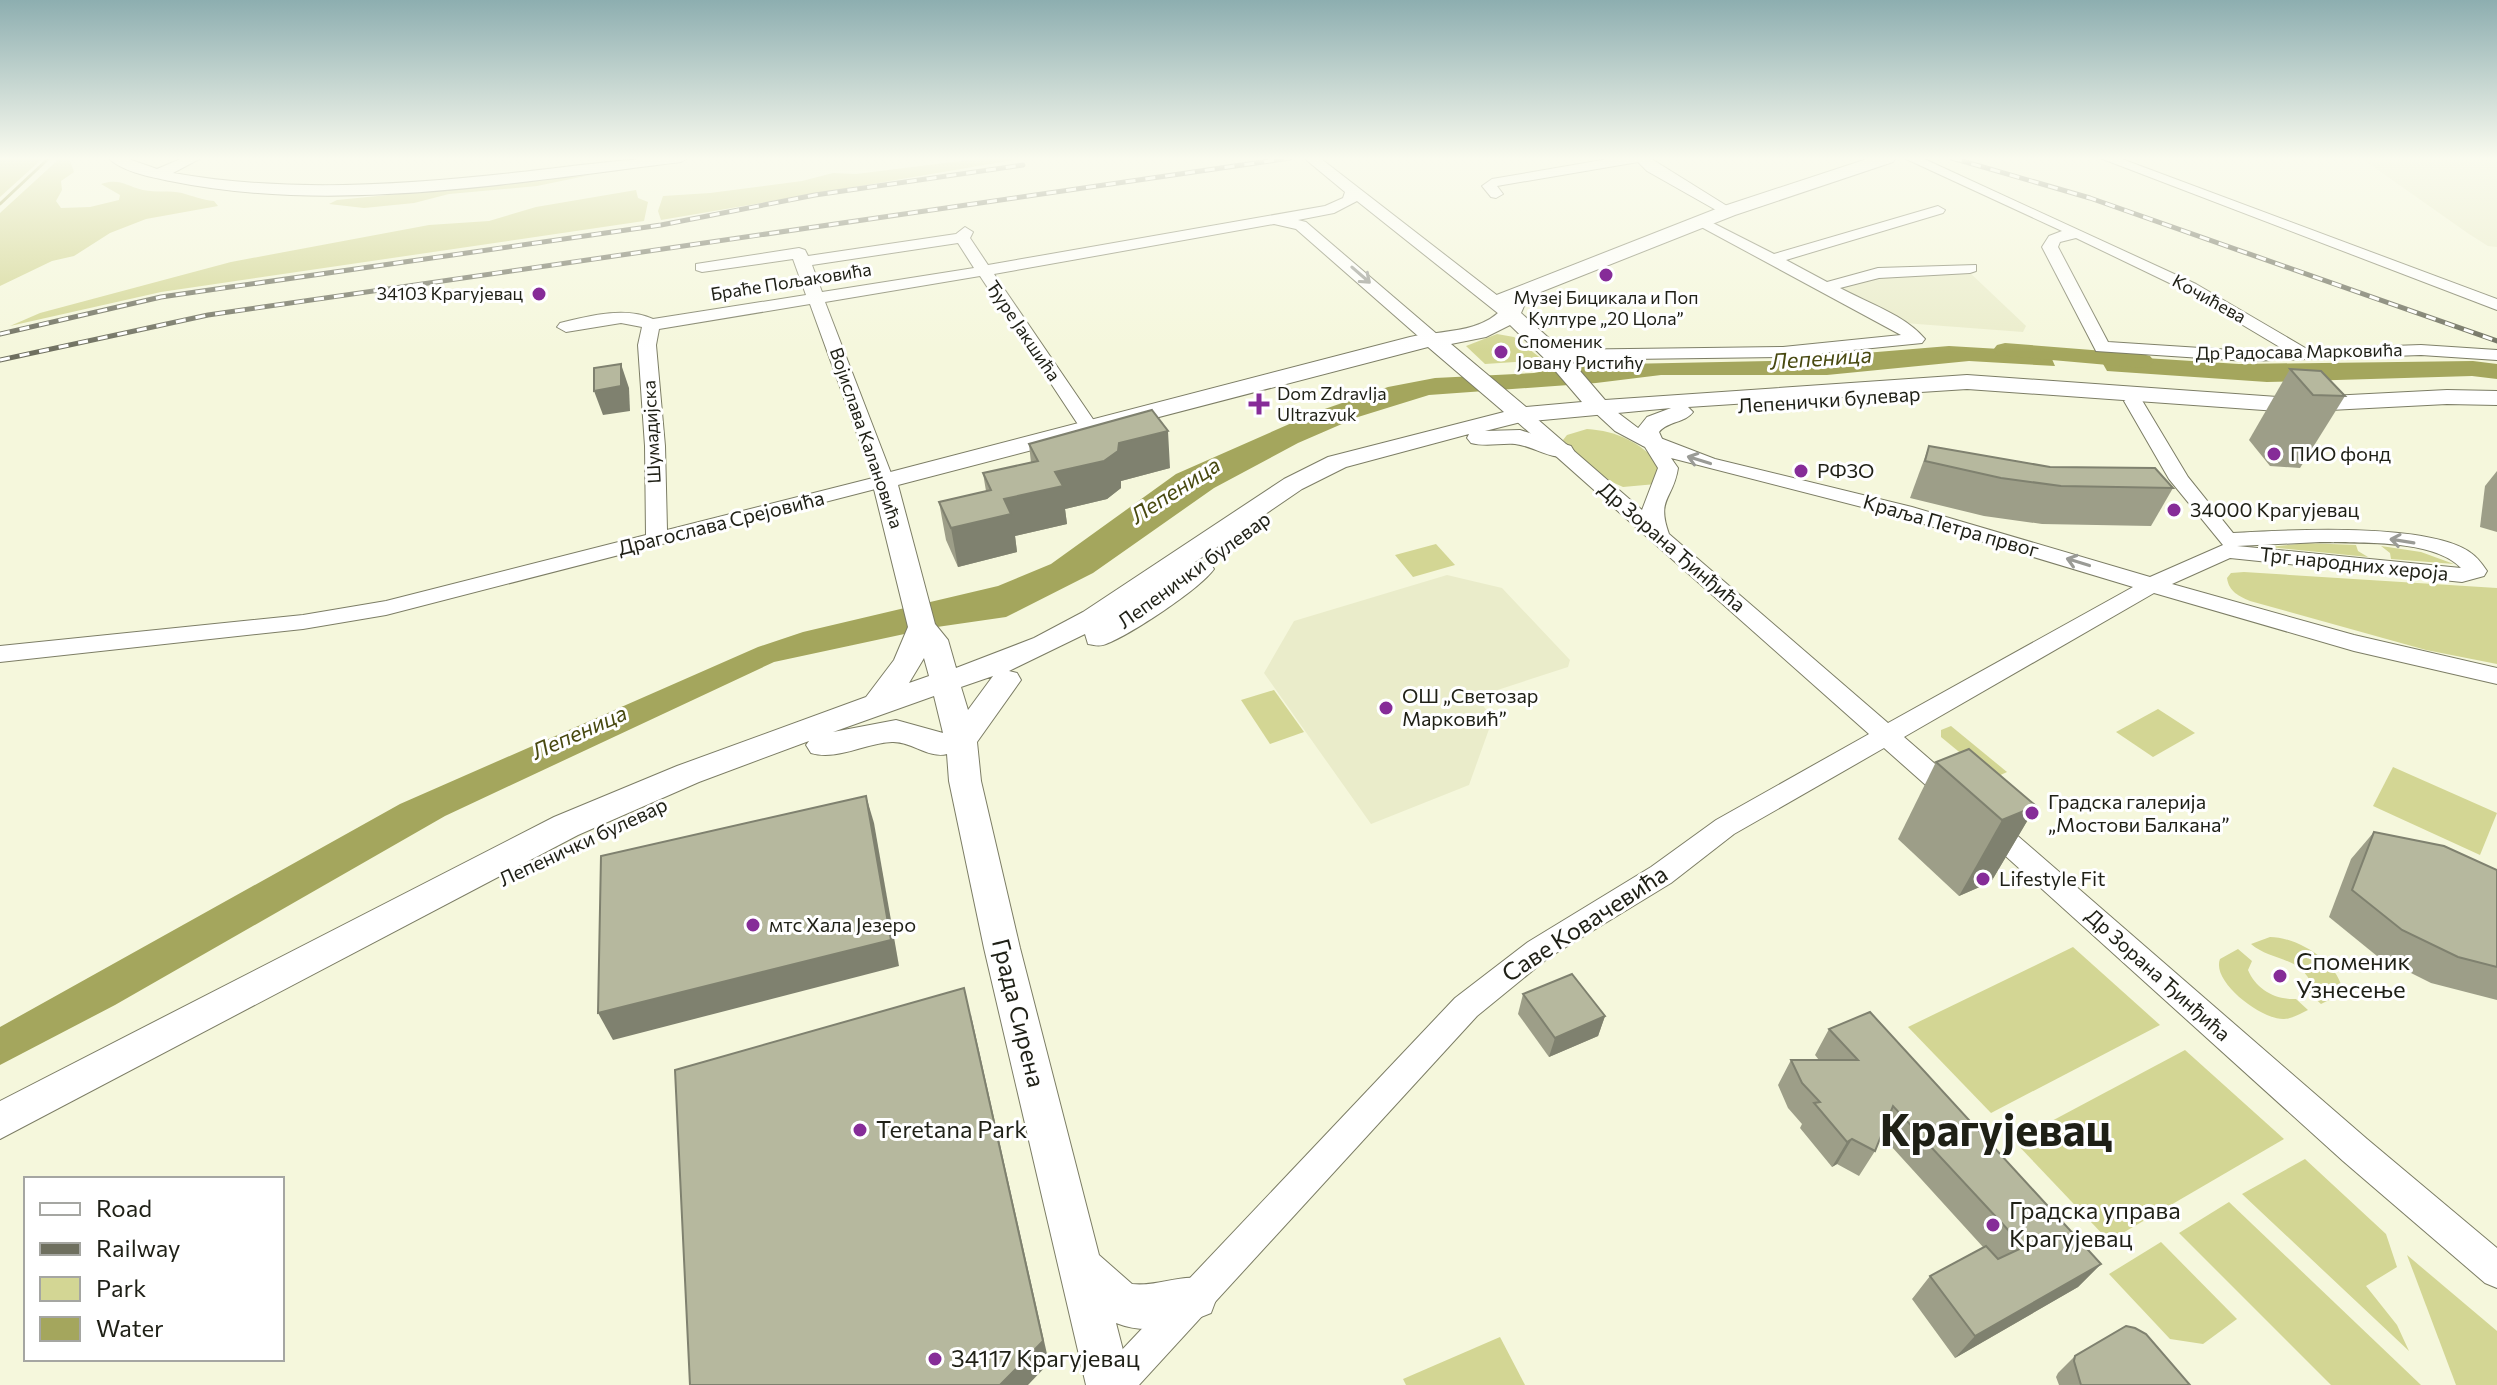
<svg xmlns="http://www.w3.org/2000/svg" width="2497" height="1385" viewBox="0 0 2497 1385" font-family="Commissioner,sans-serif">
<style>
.built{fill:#eaecca}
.green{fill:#d3d694}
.water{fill:#a4a65d}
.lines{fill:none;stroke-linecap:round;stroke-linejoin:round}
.stream{stroke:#a4a65d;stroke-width:3}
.river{fill:#a4a65d;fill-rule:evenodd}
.minor-casing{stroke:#7c7d65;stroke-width:2}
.major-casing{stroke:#7c7d65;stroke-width:2}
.minor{fill:#fff;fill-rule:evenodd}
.major{fill:#fff;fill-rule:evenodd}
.rail-casing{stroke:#6e6f5f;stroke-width:5}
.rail{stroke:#fff;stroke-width:3;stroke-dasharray:10;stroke-linecap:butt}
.wall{fill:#9d9e88}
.shaded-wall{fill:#7f816f}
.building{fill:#b6b89e;stroke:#7f816f;stroke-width:2}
.oneway{stroke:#9a9b96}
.poi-dot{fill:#862c98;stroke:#fff;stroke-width:3}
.labels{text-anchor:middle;stroke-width:6;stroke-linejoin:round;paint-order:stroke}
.far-street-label{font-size:18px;fill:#1f2016;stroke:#fff}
.far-poi-label{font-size:18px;fill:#1f2016;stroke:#fff;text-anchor:start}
.street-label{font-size:20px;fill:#1f2016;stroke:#fff}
.poi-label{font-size:20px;fill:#1f2016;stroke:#fff;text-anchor:start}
.water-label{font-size:22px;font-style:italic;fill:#484910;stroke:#fff}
.near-street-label{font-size:24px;fill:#1f2016;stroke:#fff}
.near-poi-label{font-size:24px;fill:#1f2016;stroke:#fff;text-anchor:start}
.near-town-label{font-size:44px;font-weight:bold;fill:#1f2016;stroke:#fff}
</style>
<rect width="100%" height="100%" fill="#f5f7dc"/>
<!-- built -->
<g class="built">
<polygon points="2361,158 2497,158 2497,247 2488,246 2469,234"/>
<polygon points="1968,271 2026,326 2023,332 1904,323 1831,287 1870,276"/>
<polygon points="1447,575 1502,588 1570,660 1568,667 1476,697 1493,718 1469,785 1371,824 1264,673 1294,621"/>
</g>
<!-- green -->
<g class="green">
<polygon points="0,158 43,158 0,197"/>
<path d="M60,158H69L74,172L61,181L62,190L56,201L61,208L90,207L119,200L120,195L101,184C120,178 126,186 143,190C156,193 170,190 182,193C193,196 202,200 214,201L218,206L146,219L110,233L74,256L52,261L0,286V213Z"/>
<polygon points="985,158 1025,158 661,220 658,211 663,196 710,193 802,181 833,173 856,174"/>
<polygon points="590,175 537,186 449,194 414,203 364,208 329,204 337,200"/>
<polygon points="636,190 638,198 648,202 644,221 161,292 10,326 40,313 231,262 429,225 489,221 536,207"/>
<polygon points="1497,334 1514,337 1543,360 1485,364 1466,346"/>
<path d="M1587,429C1617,431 1640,442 1660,465L1656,484L1623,487L1612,482L1588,465L1563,440L1567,435Z"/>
<polygon points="2306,543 2356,545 2358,551 2368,557 2269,547"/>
<polygon points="1436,544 1455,565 1413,577 1395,555"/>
<polygon points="2381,546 2421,552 2454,564 2391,559 2390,553"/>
<path d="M2244,572L2497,588V664L2426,650L2250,601C2239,596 2229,592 2227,578L2231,573Z"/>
<polygon points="1274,690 1304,732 1270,744 1241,700"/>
<polygon points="2158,709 2195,733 2153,757 2116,732"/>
<polygon points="1951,726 2007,772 1992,779 1941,737 1941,730"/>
<polygon points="2393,767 2497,813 2480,855 2373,806"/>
<path d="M2270,937C2298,937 2340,963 2343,993L2321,1004L2309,993L2312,986C2302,956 2270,961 2251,944Z"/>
<polygon points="2073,947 2160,1025 1991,1113 1908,1027"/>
<path d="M2238,949L2252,961L2248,970C2256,989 2275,1000 2296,999L2308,1010C2301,1013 2292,1019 2284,1019C2262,1020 2211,982 2220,959Z"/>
<polygon points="2185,1050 2284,1139 2109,1241 2014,1141"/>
<polygon points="2305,1159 2386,1234 2397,1267 2366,1286 2397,1325 2409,1351 2242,1194"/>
<polygon points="2229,1202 2421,1385 2331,1385 2179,1233"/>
<polygon points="2161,1242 2237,1319 2203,1344 2170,1339 2109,1274"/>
<polygon points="2407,1255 2497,1331 2497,1385 2456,1385"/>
<polygon points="1500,1337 1525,1385 1406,1385 1403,1379"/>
</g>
<!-- water -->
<g class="water">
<polygon points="1949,346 2049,352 2055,366 1969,361 1827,375 1661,375 1596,383 1429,395 1358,417 1298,443 1214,488 1093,573 1006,617 937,627 774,662 445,816 115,1005 0,1065 0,1027 400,804 758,647 803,632 998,586 1051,564 1176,474 1319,411 1388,387 1435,378 1534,373 1575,365 1770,361"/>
<polygon points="2098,355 2239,364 2473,361 2497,364 2497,379 2472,376 2267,382 2107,371"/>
</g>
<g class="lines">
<!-- stream -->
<polyline class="stream" points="0,204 49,158"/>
<!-- river -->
<polygon class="river" points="2005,343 2142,354 2150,356 2154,361 2150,366 2142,368 1997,355 1993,350 1997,345"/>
<defs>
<g id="minor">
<path d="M108,158H126L157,169L183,158H201L173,173C286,193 399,185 512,173C571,167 629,157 688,158L681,162C517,182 334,215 170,181C151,177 123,172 108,158Z"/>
<path d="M1304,158H1320L1516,310L1518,314L1516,318H1504L1357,201L1334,213L1298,220L1306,222L1438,335L1441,339L1438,343H1426L1296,229L1274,224L994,274L1099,428L1090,434L1083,432L980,276L825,302L894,481L891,485L386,615L303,629L0,662V646L303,615L386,601L646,535L645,446L638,345L642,327L621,323L566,332L557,327L560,323C589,316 625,306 653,319L806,295L793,259L702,272L696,270V264L799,248L805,250L808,256L956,234L965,227L973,232L970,238L988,265L1325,206L1343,198L1345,192ZM958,243L974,268L822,292L812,265ZM810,304L873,478L667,530L665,446L656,345L659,329Z"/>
<polygon points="1614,158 1650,158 1735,211 1733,214 1723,214 1647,171 1638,162 1497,186 1503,194 1496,198 1491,197 1482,186 1492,179"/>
<path d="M1904,158H1922L2196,284L2307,349L2421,345L2497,350V360L2421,355L2247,361L2096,351L2042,247L2049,236L2062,231ZM2076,238L2184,290L2283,349L2247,351L2108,342L2058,247L2060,242Z"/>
<polygon points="2100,158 2119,158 2497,299 2497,310"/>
<path d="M1938,206L1945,210L1943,213L1786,260L1827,282L1878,268L1976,265V271L1970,273L1879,278L1840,288C1868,303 1905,315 1925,339L1922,343L1783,357L1554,360L1545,355L1554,350L1783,347L1901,335L1692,222L1700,217L1705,219L1774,254Z"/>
<path d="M2133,395L2140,397L2188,477L2233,533C2285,530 2429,522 2471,553C2477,557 2483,565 2487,571L2484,576L2462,582L2230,558L2172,584L2354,635L2497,668V684L2354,651L2154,593L1904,737L1964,789L1968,796L1964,803L1955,806L1946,803L1884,748L1734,834L1671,883L1548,958L1477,1016L1139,1385H1095L1101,1372L1455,998L1528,942L1651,867L1716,820L1869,734L1514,419L1512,415L1514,411H1528L1642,510L1658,468L1645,447L1615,431L1589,407L1591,403H1605L1642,431L1715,459L1912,507L2150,577L2223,545L2169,479L2124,401ZM1671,458L1897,516L2133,587L1888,723L1669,534C1656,498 1673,500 1678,468ZM2320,542C2358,543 2434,539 2461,568L2237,546Z"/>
<polygon points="1988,815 1997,818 2367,1139 2497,1248 2497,1288 2485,1283 2343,1161 1979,832 1975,825 1979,818"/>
</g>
<path id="major" d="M1870,158H1896L1893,162L1735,215L1528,297L1521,313L1562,350L1605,400L1967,375L2291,398L2447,390L2497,391V405L2447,404L2291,412L1967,389L1688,407L1693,412C1685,423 1668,421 1659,432L1663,441L1659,446H1643L1635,432L1647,417L1671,408L1521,422L1485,431L1520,430L1571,446L1574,451L1571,456C1551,461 1534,446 1515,444C1500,443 1485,447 1471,443L1467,438L1469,434L1346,467L1302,489L1195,562L1210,563L1214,569C1200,589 1130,635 1106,644C1099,647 1095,645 1088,644L1085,634L1009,671L1017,673L1021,680L977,742L981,781L1020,948L1099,1255L1132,1284C1160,1287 1186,1271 1211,1281L1217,1297L1211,1313C1179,1326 1149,1336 1116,1323L1132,1385H1086L984,948L949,781L947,754C929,759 911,741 892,742C865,743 837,761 811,753L806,745L809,741L699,782L578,835L0,1139V1101L554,817L677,766L866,697L894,660L908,627L872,481L875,476L1410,337C1442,330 1481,334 1504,307L1494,304L1491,300L1494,296L1721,207ZM1510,325L1546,360L1582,402L1526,407L1451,344L1486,337ZM1428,347L1504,412L1328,457L1284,479L1083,612L1034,638L956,668L948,640L935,624L898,485ZM924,658L929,676L909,683ZM993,676L968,710L961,687ZM934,696L943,733L896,720L833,732Z"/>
</defs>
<!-- minor casing -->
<use href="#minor" class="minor-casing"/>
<!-- major casing -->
<use href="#major" class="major-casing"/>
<!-- minor -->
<use href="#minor" class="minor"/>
<!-- major -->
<use href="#major" class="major"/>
<defs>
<g id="rail">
<polyline points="1952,158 2090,198 2497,341"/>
<polyline points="0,334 161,297 661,225 815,195 1023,165"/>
<polyline points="0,360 208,315 1290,158"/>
</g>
</defs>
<!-- rail casing -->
<use href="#rail" class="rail-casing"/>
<!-- rail -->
<use href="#rail" class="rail"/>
</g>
<!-- wall -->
<g class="wall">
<polygon points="2290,369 2345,396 2300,468 2270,466 2249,440"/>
<polygon points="1029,444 1170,468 1121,481 1121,488 1107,499 1065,509 1067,524 1015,536 1017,552 958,567 946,540 939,502 986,491 983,473 1031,463"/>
<polygon points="1929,446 2173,488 2151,526 2042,524 1984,516 1910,498"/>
<polygon points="2497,471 2497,532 2480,527 2485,486"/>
<polygon points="1936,762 2036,806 1991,882 1959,896 1898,839"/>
<polygon points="2374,832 2497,870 2497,1000 2431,983 2377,956 2329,917 2351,859"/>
<polygon points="1523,994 1605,1016 1598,1036 1549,1057 1518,1014"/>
<polygon points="1829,1029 2101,1264 2078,1287 1955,1358 1912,1299 1930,1276 1983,1247 1881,1135 1875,1151 1859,1176 1837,1164 1832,1167 1800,1128 1802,1124 1788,1108 1778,1085 1791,1060 1819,1060 1815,1055"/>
<polygon points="2075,1356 2190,1385 2059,1385 2056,1377 2058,1373"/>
</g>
<!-- shaded-wall -->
<g class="shaded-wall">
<polygon points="621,364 629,388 630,411 603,415 594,391"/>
<polygon points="1168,431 1170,468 1121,481 1121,488 1107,499 1065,509 1067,524 1015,536 1017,552 958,567 951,528 1055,472 1119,443"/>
<polygon points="866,796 874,823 899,966 613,1040 598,1013"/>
<polygon points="2036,806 1991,882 1959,896 2002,820"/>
<polygon points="971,1015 1049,1363 1028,1385 1000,1385"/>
<polygon points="1605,1016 1598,1036 1549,1057 1555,1038"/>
<polygon points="1852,1139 1837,1164 1832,1167 1847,1142"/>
<polygon points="2101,1264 2078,1287 1955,1358 1975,1336"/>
</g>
<!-- building -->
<g class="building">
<polygon points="621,364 621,386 594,391 594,368"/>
<polygon points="2290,369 2321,371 2345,396 2313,395"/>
<polygon points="1152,410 1168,431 1119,443 1118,451 1104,461 1055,472 1063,486 1004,499 1011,514 951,528 939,502 991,490 983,473 1038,461 1029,444"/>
<polygon points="1929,446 2050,467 2155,468 2173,488 2061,486 2001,478 1925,461"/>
<polygon points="1969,749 2036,806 2002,820 1936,762"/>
<polygon points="866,796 891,940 598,1013 601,856"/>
<polygon points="2374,832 2444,846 2497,870 2497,967 2458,957 2402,930 2352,890"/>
<polygon points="1572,974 1605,1016 1555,1038 1523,994"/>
<polygon points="964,988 1043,1341 1000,1385 690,1385 675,1070"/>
<polygon points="1870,1012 2101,1264 1975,1336 1930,1276 1986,1246 1998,1259 2024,1247 1893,1106 1875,1151 1852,1139 1847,1142 1814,1103 1820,1102 1802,1083 1791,1060 1858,1060 1829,1029"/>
<polygon points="2126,1326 2135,1328 2146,1334 2190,1385 2081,1385 2074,1361 2075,1356"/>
</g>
<!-- one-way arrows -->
<defs><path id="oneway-shaft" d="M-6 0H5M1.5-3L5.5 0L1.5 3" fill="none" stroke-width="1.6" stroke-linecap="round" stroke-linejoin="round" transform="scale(2)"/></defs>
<g class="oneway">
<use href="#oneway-shaft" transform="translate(1361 275) rotate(41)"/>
<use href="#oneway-shaft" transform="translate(1699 460) rotate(-163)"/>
<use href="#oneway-shaft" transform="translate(2402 541) rotate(-171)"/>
<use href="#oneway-shaft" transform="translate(2078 562) rotate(-163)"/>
</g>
<!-- sky -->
<linearGradient id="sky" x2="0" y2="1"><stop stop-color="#8daeb0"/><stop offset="0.45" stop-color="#fafbef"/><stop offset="1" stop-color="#fafbef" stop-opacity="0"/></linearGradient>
<rect width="2497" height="352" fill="url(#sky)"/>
<!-- markers -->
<g class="poi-dot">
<circle cx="1606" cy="275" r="8"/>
<circle cx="539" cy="294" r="8"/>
<circle cx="1501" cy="352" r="8"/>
<path d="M1255 392h8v8h8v8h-8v8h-8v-8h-8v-8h8z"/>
<circle cx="2274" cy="454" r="8"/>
<circle cx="1801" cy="471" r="8"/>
<circle cx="2174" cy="510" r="8"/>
<circle cx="1386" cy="708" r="8"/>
<circle cx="2032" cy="813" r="8"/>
<circle cx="1983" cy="879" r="8"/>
<circle cx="753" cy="925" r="8"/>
<circle cx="2280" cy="976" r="8"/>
<circle cx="860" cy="1130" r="8"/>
<circle cx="1993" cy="1225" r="8"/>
<circle cx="935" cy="1359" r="8"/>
</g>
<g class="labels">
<!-- far-street labels -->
<g class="far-street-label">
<text transform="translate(791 282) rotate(-9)" y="6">Браће Пољаковића</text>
<text transform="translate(2209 299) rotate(29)" y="6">Кочићева</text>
<text transform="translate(1023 331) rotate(56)" y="6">Ђуре Јакшића</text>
<text transform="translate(2299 352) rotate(-1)" y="6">Др Радосава Марковића</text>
<text transform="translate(652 432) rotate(-93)" y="6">Шумадијска</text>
<text transform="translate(866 438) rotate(71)" y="6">Војислава Калановића</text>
</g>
<!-- far-poi labels -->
<g class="far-poi-label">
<text x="523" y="300" text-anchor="end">34103 Крагујевац</text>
<text x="1606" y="304" text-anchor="middle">Музеј Бицикала и Поп<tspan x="1606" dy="21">Културе „20 Цола”</tspan></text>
<text x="1517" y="348">Споменик<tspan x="1517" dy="21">Јовану Ристићу</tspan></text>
<text x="1277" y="400">Dom Zdravlja<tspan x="1277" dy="21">Ultrazvuk</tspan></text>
</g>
<!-- street labels -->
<g class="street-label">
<text transform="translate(1829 400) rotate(-4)" y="7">Лепенички булевар</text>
<text transform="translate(721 523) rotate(-14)" y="7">Драгослава Срејовића</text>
<text transform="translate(1951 526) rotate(16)" y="7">Краља Петра првог</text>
<text transform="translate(1672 547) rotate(41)" y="7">Др Зорана Ђинђића</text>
<text transform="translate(2354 564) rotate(6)" y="7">Трг народних хероја</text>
<text transform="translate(1194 570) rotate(-36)" y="7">Лепенички булевар</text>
<text transform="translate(583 842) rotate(-25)" y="7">Лепенички булевар</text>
<text transform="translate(2158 975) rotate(42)" y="7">Др Зорана Ђинђића</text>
</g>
<!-- poi labels -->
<g class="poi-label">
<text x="2290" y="461">ПИО фонд</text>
<text x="1817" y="478">РФЗО</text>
<text x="2190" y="517">34000 Крагујевац</text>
<text x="1402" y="703">ОШ „Светозар<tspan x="1402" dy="23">Марковић”</tspan></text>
<text x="2048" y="809">Градска галерија<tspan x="2048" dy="23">„Мостови Балкана”</tspan></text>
<text x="1999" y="886">Lifestyle Fit</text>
<text x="769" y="932">мтс Хала Језеро</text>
</g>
<!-- water labels -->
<g class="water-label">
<text transform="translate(1821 358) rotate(-4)" y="8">Лепеница</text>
<text transform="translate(1175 490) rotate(-33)" y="8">Лепеница</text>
<text transform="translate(579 732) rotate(-24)" y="8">Лепеница</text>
</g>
<!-- near-street labels -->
<g class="near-street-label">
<text transform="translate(1585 924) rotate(-33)" y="8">Саве Ковачевића</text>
<text transform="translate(1018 1013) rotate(76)" y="8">Града Сирена</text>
</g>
<!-- near-poi labels -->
<g class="near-poi-label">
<text x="2296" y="970">Споменик<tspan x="2296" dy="28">Узнесење</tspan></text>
<text x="876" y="1138">Teretana Park</text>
<text x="2009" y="1219">Градска управа<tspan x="2009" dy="28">Крагујевац</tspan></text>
<text x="951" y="1367">34117 Крагујевац</text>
</g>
<!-- near-town labels -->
<g class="near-town-label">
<text x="1996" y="1146">Крагујевац</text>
</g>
</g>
<!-- legend -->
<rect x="24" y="1177" width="260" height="184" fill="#ffffff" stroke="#a5a6a2" stroke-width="2"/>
<rect x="40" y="1203" width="40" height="12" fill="#ffffff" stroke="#a5a6a2" stroke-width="2"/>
<text x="96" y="1217" font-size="24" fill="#1f2016">Road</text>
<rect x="40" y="1243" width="40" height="12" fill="#6e6f5f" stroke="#a5a6a2" stroke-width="2"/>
<text x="96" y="1257" font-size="24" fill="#1f2016">Railway</text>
<rect x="40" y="1277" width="40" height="24" fill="#d3d694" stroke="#a5a6a2" stroke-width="2"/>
<text x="96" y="1297" font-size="24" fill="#1f2016">Park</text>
<rect x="40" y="1317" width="40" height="24" fill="#a4a65d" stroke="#a5a6a2" stroke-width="2"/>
<text x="96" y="1337" font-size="24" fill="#1f2016">Water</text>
</svg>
